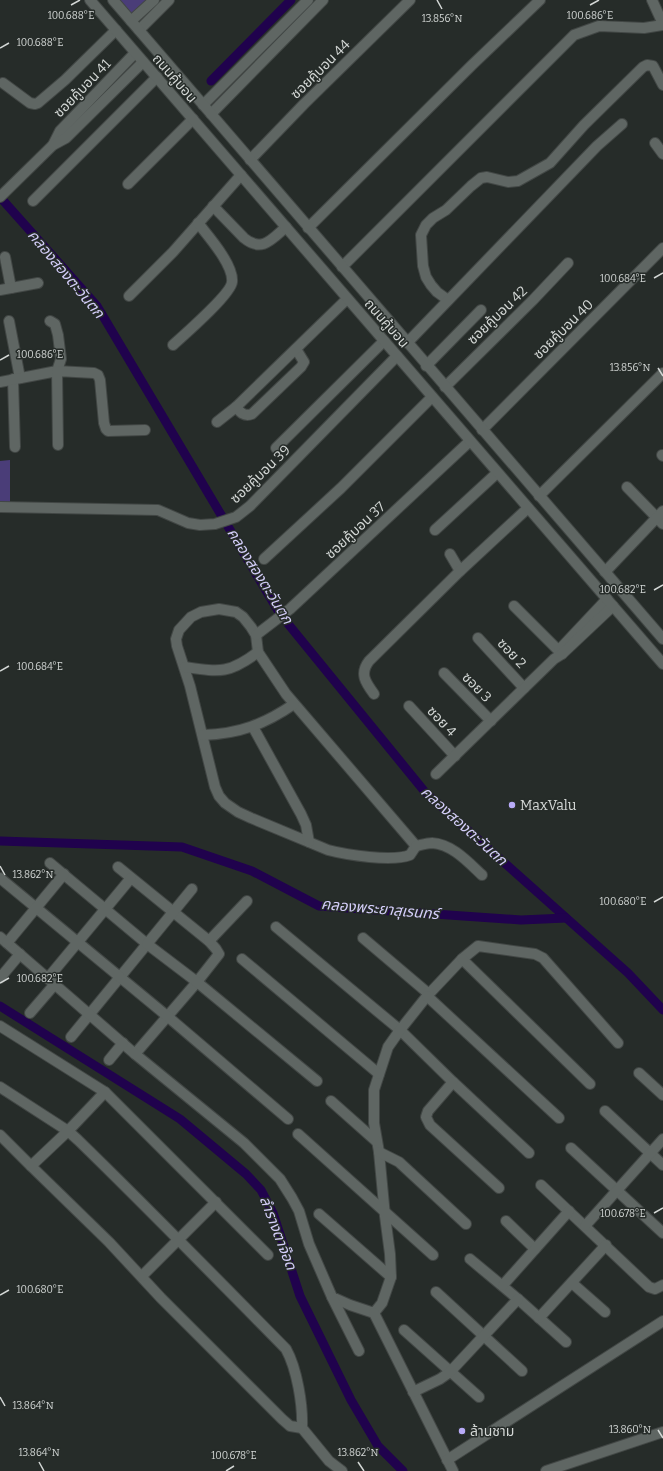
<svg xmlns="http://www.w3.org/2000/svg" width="663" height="1471" viewBox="0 0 663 1471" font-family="Bitter,'Noto Sans Thai',serif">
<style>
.green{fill:#4a3d78}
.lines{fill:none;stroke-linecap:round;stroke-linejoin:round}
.canal{stroke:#20024d;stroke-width:9}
.street-casing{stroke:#424745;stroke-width:12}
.secondary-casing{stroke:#424745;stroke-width:12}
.street{stroke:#5f6663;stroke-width:10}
.secondary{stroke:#5f6663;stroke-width:10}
.ticks{fill:none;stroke:#d3d7d5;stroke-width:1.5}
.poi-dot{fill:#b8abf7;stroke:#262c29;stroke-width:1.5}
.labels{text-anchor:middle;stroke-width:3;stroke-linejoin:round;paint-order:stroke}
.street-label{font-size:14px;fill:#d3d7d5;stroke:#262c29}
.poi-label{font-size:14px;fill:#d3d7d5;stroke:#262c29;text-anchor:start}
.water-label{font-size:15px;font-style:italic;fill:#d4cef9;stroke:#262c29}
.ticks-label{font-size:10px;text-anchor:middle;fill:#d3d7d5;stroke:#262c29;stroke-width:3;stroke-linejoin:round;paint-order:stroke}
</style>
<rect width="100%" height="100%" fill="#262c29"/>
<!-- green -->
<g class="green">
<polygon points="117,0 147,0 129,16"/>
<polygon points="10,460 10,507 0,507 0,461"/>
</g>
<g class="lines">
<!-- canal -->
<g class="canal">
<polyline points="211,81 291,0"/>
<polyline points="0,197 97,306 280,614 425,792 628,973 663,1010"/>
<polyline points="0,841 182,847 252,871 319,906 521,920 566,918"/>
<polyline points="0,1006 180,1119 246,1174 261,1190 273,1213 300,1296 351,1400 378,1446 403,1471"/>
</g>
<defs>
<g id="street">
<polyline points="652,0 663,24"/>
<polyline points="131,21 154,0"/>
<polyline points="139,30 169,0"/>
<polyline points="3,83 30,103 35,104 38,103 65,80 116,30"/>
<polyline points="203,105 308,0"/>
<polyline points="211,114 323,0"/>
<polyline points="655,143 663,154"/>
<polyline points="53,145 60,131 135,53"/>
<polyline points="250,160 304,104 410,0"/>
<polyline points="128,184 193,119"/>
<polyline points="0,197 53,145 66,138 143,62"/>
<polyline points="33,201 157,77"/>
<path d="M213,206L244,238C262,253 272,239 286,227"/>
<polyline points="308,228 472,65 540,0"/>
<polyline points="5,257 11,288"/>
<polyline points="342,267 574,35 599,26 644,28 663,25"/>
<polyline points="0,290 38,283"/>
<polyline points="129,296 173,252 241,175"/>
<polyline points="448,300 437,292 431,285 426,277 423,266 421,235 426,225 433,218 446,210 471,186 481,178 487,177 508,182 518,181 550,163 584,125 643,67 647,65 653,66 663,85"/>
<polyline points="9,321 20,378"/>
<polyline points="407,343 597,146 622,124"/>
<path d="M173,345C184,335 231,294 232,282C234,265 208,236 198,223"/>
<polyline points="426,366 481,310"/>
<polyline points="13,379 15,447"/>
<polyline points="0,382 57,371 61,359 58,335 55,324 50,321"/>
<polyline points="445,387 533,300 568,263"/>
<path d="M236,407C240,412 244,417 252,414L301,367L304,362L296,349"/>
<polyline points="217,422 236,407 347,299"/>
<polyline points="482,430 663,248"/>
<polyline points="58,445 57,371 94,373 98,375 100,380 104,423 106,429 108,431 145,430"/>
<polyline points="276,448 384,341"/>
<polyline points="662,455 663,456"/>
<polyline points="627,487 663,524"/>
<polyline points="539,496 663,373"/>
<polyline points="0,507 158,510 188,523 200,525 215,524 236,517 250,506 397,356"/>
<polyline points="435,530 497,473"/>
<polyline points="450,554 460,571"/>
<polyline points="264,559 341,488 432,397"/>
<polyline points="605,572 663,511"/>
<polyline points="514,606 562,654"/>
<path d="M219,609L236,612L243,617L251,627L256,635L258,652L286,694L416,846L410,855C392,862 347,855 328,850L251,818L238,812L225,803L219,796L215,787L190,686L177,646L176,639L179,630L191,617L201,612Z"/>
<polyline points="256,635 290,609 470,441"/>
<polyline points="478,638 524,688"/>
<polyline points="559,650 607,599"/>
<path d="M185,667C220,672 229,674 258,652"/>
<polyline points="444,673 491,721"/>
<path d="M374,694C366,683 359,674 369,661L460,571L528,508"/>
<polyline points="409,706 455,756"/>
<polyline points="253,727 301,814 306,825 309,842"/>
<path d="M203,735C239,734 265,724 294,704"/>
<polyline points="436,774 554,659 562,654 613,606"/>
<path d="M416,846C421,845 427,843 432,843C452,844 468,862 482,875"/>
<polyline points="50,863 147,944 71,1037"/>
<polyline points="118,867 209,941 216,949 219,954 197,982 135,1054"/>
<polyline points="0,878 167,1016 288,1119"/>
<polyline points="192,889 147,944 197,982 317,1081"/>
<polyline points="276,927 400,1030 453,1082 529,1153"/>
<polyline points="0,937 135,1054 244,1143 280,1179 292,1198 299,1211 309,1244 332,1297 350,1305 374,1313 382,1303 391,1277 390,1254 385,1216 379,1152 374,1123 374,1090 388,1047 400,1030 427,996 462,959 478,946 535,954 543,958 618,1043"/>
<polyline points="363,938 429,994"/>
<polyline points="209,941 247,901"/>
<polyline points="7,943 64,874"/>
<polyline points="242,959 379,1074"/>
<polyline points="462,959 590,1084"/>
<polyline points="0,978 20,954"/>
<polyline points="48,978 131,878"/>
<polyline points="427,996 559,1118"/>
<polyline points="30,1013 55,984"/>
<polyline points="0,1026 105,1092"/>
<polyline points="109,1060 123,1043"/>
<polyline points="639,1073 663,1095"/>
<polyline points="453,1082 428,1111 426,1117 430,1125 499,1188"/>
<path d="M0,1087L68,1131L78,1140C149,1209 217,1279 286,1349C297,1369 303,1405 302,1428L329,1461L342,1471"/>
<polyline points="331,1101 376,1141"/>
<polyline points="605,1111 663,1165"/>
<polyline points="298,1134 433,1255"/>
<polyline points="0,1135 31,1166"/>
<polyline points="571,1148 663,1233"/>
<polyline points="379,1152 399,1162 466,1224"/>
<polyline points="541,1185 649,1287 655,1289 663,1285"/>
<polyline points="319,1214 391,1277"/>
<polyline points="506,1221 535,1249"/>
<polyline points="585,1226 663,1139"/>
<polyline points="268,1255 105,1092 68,1131 31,1166 109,1242 161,1298 282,1419 290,1426 302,1428"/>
<polyline points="470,1259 518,1299 566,1342"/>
<polyline points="142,1276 216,1202"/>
<polyline points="572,1283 605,1312"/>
<polyline points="503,1285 569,1211"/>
<polyline points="436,1292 522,1371"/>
<polyline points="332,1297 359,1351"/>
<polyline points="374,1313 453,1471"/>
<polyline points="539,1318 606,1245"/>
<polyline points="404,1330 479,1397"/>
<polyline points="413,1392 440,1379 450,1372 518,1299"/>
<polyline points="447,1460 663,1321"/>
</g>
<g id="secondary">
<polyline points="90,0 663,664"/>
<polyline points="113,0 663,639"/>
<polyline points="546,1471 663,1432"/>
</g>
</defs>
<!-- street casing -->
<use href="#street" class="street-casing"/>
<!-- secondary casing -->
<use href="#secondary" class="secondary-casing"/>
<!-- street -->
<use href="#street" class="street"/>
<!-- secondary -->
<use href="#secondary" class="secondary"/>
</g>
<!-- ticks -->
<path class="ticks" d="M437,0L442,9M71,5L80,0M590,5L599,0M0,48L9,43M654,278L663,273M0,360L9,355M658,368L663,376M654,590L663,585M0,671L9,666M0,866L5,875M654,902L663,897M0,983L9,978M654,1213L663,1208M0,1295L9,1290M0,1397L5,1406M658,1430L663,1438M39,1462L44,1471M358,1462L364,1471M226,1471L234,1466"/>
<!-- markers -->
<g class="poi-dot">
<circle cx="512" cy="805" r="4"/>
<circle cx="462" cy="1431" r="4"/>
</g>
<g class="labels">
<!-- street labels -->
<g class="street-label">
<text transform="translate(320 69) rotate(-45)" y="5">ซอยคู้บอน 44</text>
<text transform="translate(175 78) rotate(49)" y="5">ถนนคู้บอน</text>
<text transform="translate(82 88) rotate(-46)" y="5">ซอยคู้บอน 41</text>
<text transform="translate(497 315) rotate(-44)" y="5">ซอยคู้บอน 42</text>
<text transform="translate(387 323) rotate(49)" y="5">ถนนคู้บอน</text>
<text transform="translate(563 329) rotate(-45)" y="5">ซอยคู้บอน 40</text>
<text transform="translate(260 474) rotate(-44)" y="5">ซอยคู้บอน 39</text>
<text transform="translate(355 530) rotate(-43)" y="5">ซอยคู้บอน 37</text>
<text transform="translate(512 653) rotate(47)" y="5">ซอย 2</text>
<text transform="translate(477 687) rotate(46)" y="5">ซอย 3</text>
<text transform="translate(442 721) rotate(47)" y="5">ซอย 4</text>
</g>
<!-- poi labels -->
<g class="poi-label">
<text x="520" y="810">MaxValu</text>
<text x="470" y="1436">ล้านชาม</text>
</g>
<!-- water labels -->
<g class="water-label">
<text transform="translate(66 274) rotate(50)" y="5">คลองสองตะวันตก</text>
<text transform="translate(260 576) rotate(58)" y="5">คลองสองตะวันตก</text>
<text transform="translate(464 826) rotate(42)" y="5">คลองสองตะวันตก</text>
<text transform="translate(380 909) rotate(5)" y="5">คลองพระยาสุเรนทร์</text>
<text transform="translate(278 1233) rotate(69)" y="5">ลำรางตาจ๊อด</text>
</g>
</g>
<g class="ticks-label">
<text x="71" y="19">100.688°E</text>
<text x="590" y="19">100.686°E</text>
<text x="442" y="22">13.856°N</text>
<text x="40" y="46">100.688°E</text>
<text x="623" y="282">100.684°E</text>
<text x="40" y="358">100.686°E</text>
<text x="630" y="371">13.856°N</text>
<text x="623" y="593">100.682°E</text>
<text x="40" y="670">100.684°E</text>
<text x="33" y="878">13.862°N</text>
<text x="623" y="905">100.680°E</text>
<text x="40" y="982">100.682°E</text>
<text x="623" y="1217">100.678°E</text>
<text x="40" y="1293">100.680°E</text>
<text x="33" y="1409">13.864°N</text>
<text x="630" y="1433">13.860°N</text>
<text x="39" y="1456">13.864°N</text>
<text x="358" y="1456">13.862°N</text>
<text x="234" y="1459">100.678°E</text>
</g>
</svg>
